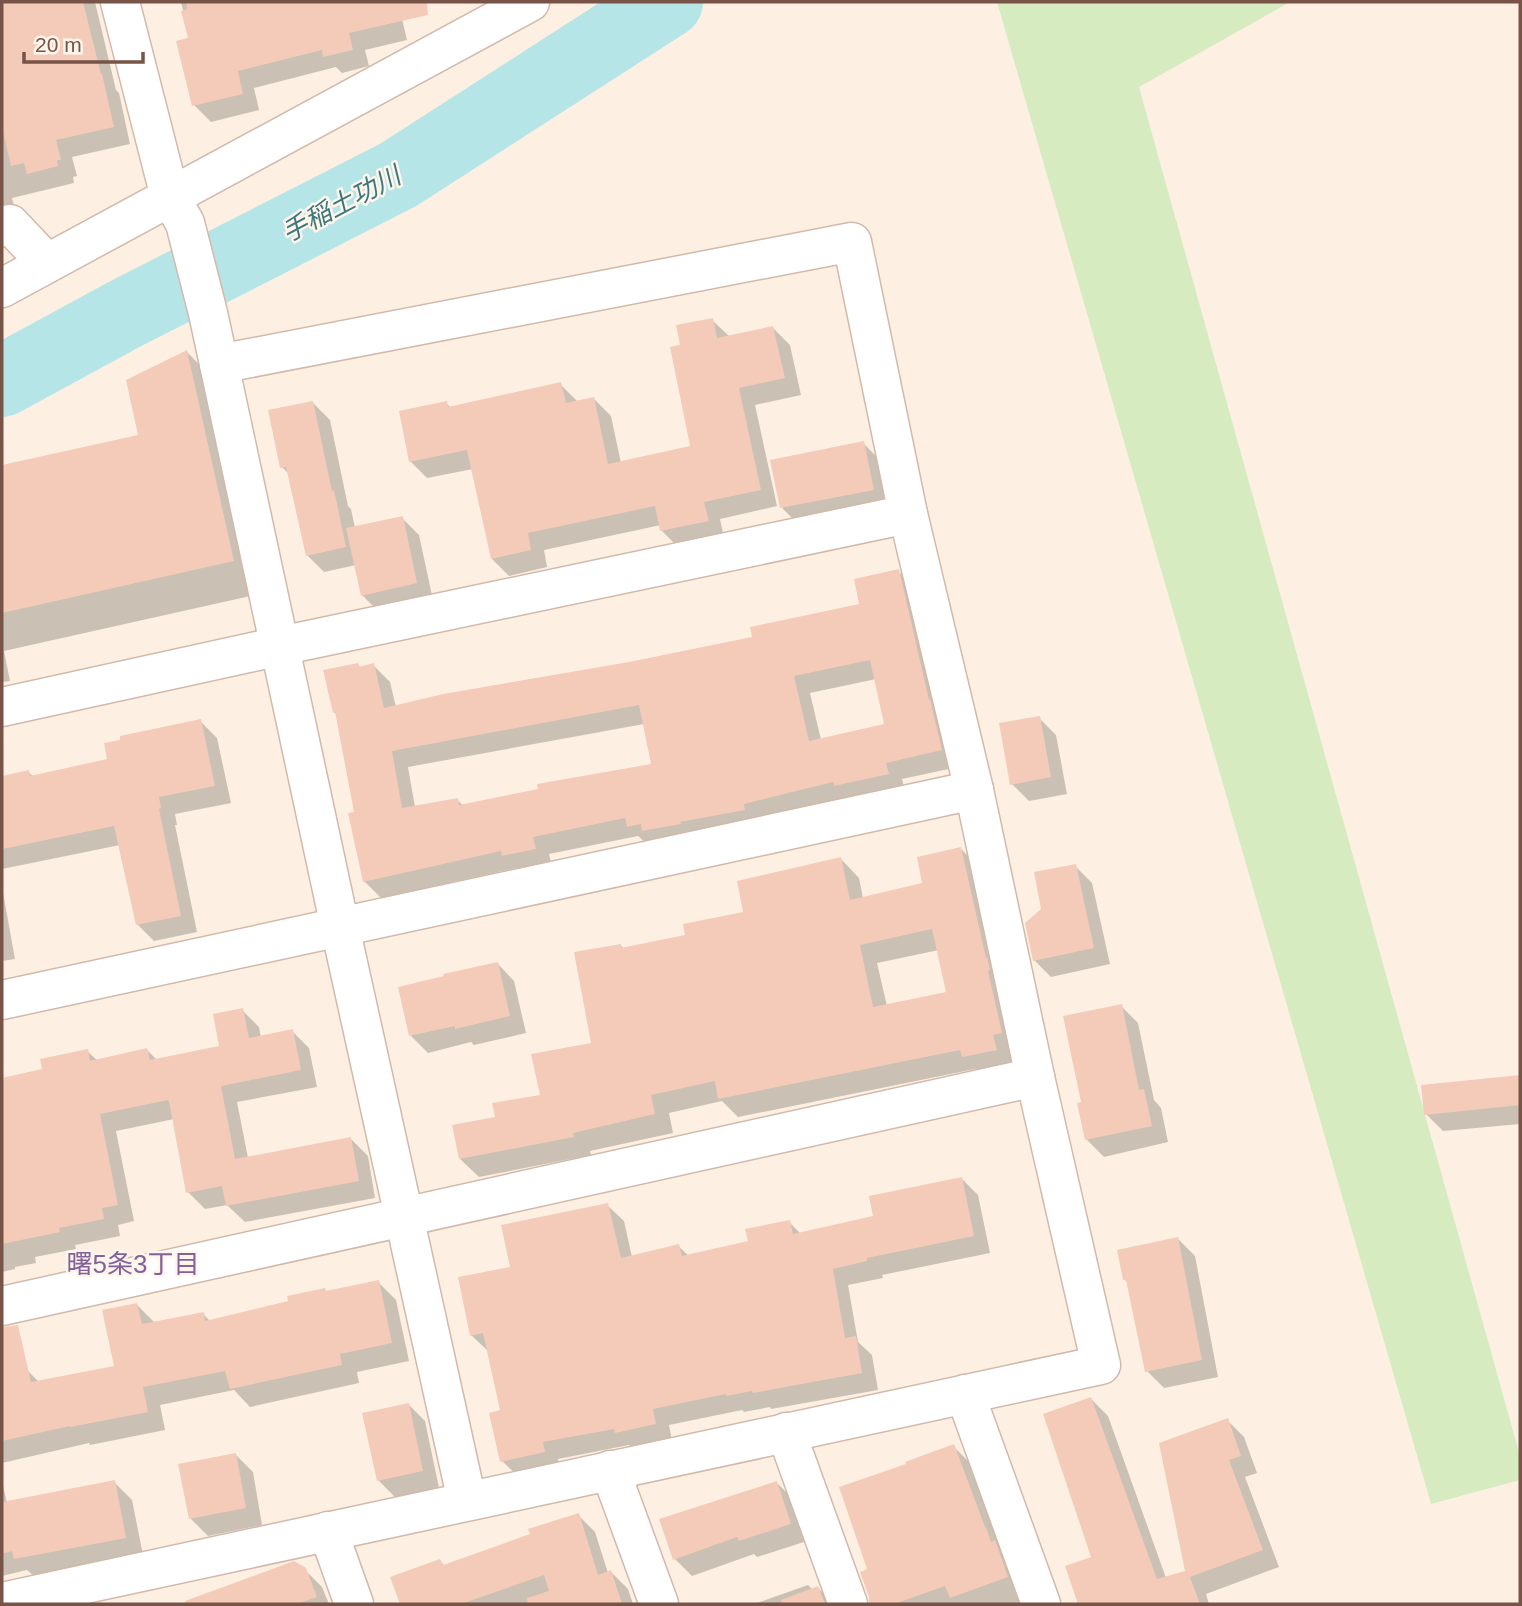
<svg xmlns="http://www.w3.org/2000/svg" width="1522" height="1606" viewBox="0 0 1522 1606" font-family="Helvetica,'Noto Sans JP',sans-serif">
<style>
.green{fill:#d6ecc0}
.shadow{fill:#0003;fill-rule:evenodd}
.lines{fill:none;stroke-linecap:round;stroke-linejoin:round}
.river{stroke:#b6e5e8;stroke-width:72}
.building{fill:#f4cbb8;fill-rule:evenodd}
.street-casing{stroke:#d1b9ab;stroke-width:41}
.street{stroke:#fff;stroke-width:38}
.labels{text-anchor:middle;stroke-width:5;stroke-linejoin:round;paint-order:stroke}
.water-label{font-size:26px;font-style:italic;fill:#3a787d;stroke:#fff5ea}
.neighbourhood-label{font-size:26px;fill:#83629b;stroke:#fff5ea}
</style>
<rect width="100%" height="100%" fill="#fdf0e2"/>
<!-- green -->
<polygon class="green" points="997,2 1290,2 1139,87 1520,1456 1520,1480 1431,1504"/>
<!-- shadow -->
<g class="shadow">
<polygon points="2,2 95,2 116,90 119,93 130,144 72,157 77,176 73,177 74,183 12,198 17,217 2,222"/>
<polygon points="181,2 278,2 281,15 338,2 398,2 407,40 365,50 369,66 342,73 336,67 254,88 259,110 211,122 194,105 190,39"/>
<polygon points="712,320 730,337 773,328 790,345 801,395 755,405 777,506 720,519 724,538 679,548 662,531 661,525 544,550 547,567 509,576 492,559 473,469 427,478 410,461 446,403 451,408 560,384 577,401 594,399 611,416 621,463 692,448 682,346"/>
<polygon points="187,352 218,384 264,593 4,651 10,681 2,682 2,467 140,436"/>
<polygon points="313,403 330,420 348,506 351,509 355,528 402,518 419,535 433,600 379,612 362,595 356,565 324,572 307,555 290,475 282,467"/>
<polygon points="863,443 880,460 890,507 799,525 782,508"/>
<path d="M898,571L915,588L958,767L902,779L905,791L646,843L638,836L549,854L552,866L521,872L516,868L381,898L364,881L356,813L337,715L334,712L357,664L361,668L373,665L390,682L396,707L629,664L754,638L861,606ZM876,679L886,725L821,740L810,693ZM644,724L653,765L464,806L457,800L415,807L408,767Z"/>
<polygon points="1039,718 1056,735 1067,794 1029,801 1012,784"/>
<polygon points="200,721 217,738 231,803 175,814 177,825 175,825 197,932 154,941 137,924 120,845 2,869 2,778 28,772 34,777 109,761"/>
<path d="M961,849L979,867L1014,1068L982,1075L975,1069L738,1117L722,1101L669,1113L673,1133L590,1151L591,1155L479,1177L460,1159L497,1119L542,1096L593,1044L620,945L624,949L687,936L746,914L841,859L859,878L863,898L924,884ZM939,950L948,993L887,1006L877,963Z"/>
<polygon points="1075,866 1092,883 1110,964 1051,977 1034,960 1043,909"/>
<polygon points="2,887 15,959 2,961"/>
<polygon points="497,963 514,981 526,1033 474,1045 471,1042 428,1053 411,1036"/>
<polygon points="1121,1006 1138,1023 1154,1100 1161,1108 1168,1142 1104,1157 1087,1140 1083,1103"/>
<polygon points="242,1010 259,1027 261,1038 292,1031 309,1048 317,1087 237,1102 248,1158 351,1139 368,1156 375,1198 245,1222 227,1205 205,1209 188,1192 174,1119 116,1131 134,1221 118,1225 120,1236 75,1245 76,1249 35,1257 36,1263 15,1267 15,1269 2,1272 2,1080 44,1071 87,1051 98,1061 147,1050 157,1060 221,1047"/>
<polygon points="1520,1076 1520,1124 1443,1131 1426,1114 1423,1086"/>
<polygon points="961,1178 978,1195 990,1253 882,1275 883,1278 848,1285 858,1342 872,1355 878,1390 771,1409 770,1407 744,1412 742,1410 669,1425 672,1441 633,1449 629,1445 558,1459 560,1468 519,1477 502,1461 502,1411 488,1351 471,1335 512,1269 607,1205 624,1221 632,1257 678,1246 689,1256 750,1242 789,1222 801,1234 875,1218"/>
<polygon points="1178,1239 1195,1256 1218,1377 1164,1388 1147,1371 1129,1283 1125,1280"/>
<polygon points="378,1282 396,1300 409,1361 357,1372 359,1383 250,1407 234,1390 160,1405 165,1430 90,1445 89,1443 2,1463 2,1377 27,1370 39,1382 116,1367 137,1305 155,1323 203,1314 210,1321 290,1303 325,1290 328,1292"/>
<polygon points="1091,1399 1108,1416 1166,1578 1187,1572 1227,1420 1244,1437 1257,1473 1245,1477 1279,1567 1206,1594 1209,1604 1080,1604 1067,1567 1093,1558"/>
<polygon points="408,1404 425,1421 439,1488 395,1497 378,1480"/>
<polygon points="953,1446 970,1463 1023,1604 871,1604 869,1570 908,1465"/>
<polygon points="236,1455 253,1472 262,1525 208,1536 191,1519"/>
<polygon points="2,1481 7,1503 114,1482 132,1500 143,1555 34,1576 27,1570 2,1576"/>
<polygon points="777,1483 794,1500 807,1541 757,1557 754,1554 692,1576 675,1559"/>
<polygon points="578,1515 595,1532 608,1573 611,1572 628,1589 633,1604 402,1604 392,1578 440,1561 445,1566 532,1535"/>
<polygon points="305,1570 322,1587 329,1604 185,1604 232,1585"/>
<polygon points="808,1585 813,1590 818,1588 834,1604 754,1604"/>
</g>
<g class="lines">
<!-- river -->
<polyline class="river" points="2,381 125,314 398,175 667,2"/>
</g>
<!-- building -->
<g class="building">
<polygon points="2,2 83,2 101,74 102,74 114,127 56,140 61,160 57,160 58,166 27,174 24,163 11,166 2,127"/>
<polygon points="186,2 427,2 428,15 349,33 353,50 323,57 322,50 238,71 243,94 192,106 176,41 188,38 181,11 187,9"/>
<polygon points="713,318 717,338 773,326 785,378 739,388 761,490 704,502 709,521 660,531 655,506 528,533 531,550 491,559 467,450 409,462 399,411 447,401 448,407 561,382 566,403 594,397 608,464 690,446 670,347 680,345 676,325"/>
<polygon points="187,350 234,561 2,613 2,465 138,435 126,380"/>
<polygon points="313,401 332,491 334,490 346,547 306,556 286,467 280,468 268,410"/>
<polygon points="864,441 874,490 780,508 770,460"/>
<polygon points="403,516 417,583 361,596 346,528"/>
<path d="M899,569L929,700L930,699L942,750L886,763L889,774L834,786L833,782L744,804L745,810L680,822L681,824L642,831L641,824L627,827L625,818L533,837L536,849L502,856L501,851L363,882L348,813L354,812L335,712L333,713L323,670L358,663L359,667L374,663L384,708L443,694L629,662L752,637L750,627L859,604L854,579ZM870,660L884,724L809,741L794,676ZM639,705L651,764L537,784L538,789L459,805L458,798L402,808L392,751Z"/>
<polygon points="1040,716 1051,777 1010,785 999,723"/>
<polygon points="201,719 215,786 159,797 161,808 159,809 181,916 136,925 114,826 2,849 2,776 29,770 30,776 107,759 104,743 120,740 120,736"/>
<path d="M961,847L986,958L987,957L990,970L988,971L1002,1033L993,1035L997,1050L962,1057L960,1050L718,1099L715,1081L651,1095L655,1114L573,1133L574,1137L459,1159L452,1125L495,1117L492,1103L540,1095L531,1054L591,1043L574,952L621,944V948L685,935L683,924L743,912L737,881L841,857L850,900L922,883L917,857ZM932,929L946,992L873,1007L860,945Z"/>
<polygon points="1076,864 1094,948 1033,961 1025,923 1041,909 1034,872"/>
<polygon points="498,962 510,1016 455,1029 455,1026 409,1036 398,987 444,976 443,974"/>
<polygon points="1122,1004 1139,1090 1144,1089 1152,1126 1085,1140 1077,1103 1081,1102 1063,1016"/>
<polygon points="243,1008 249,1038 293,1029 301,1070 221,1086 235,1159 351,1137 359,1181 226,1206 222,1186 186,1193 169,1101 168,1100 100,1114 118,1205 102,1208 104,1219 59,1228 60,1232 2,1244 2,1078 42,1069 40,1059 88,1049 90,1061 147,1048 150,1060 219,1046 213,1014"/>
<polygon points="1520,1075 1520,1105 1424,1115 1421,1085"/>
<polygon points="962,1177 974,1236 867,1258 867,1261 833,1269 845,1338 856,1336 862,1373 753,1393 752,1391 726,1396 726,1394 653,1409 656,1424 615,1433 614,1429 543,1442 545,1452 500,1462 489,1413 500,1410 483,1333 470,1336 458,1277 510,1267 501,1225 608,1203 621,1258 679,1244 682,1256 748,1241 745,1229 790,1220 793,1234 873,1216 869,1196"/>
<polygon points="1178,1237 1202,1360 1145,1372 1126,1280 1123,1280 1117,1250"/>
<polygon points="379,1280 392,1343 340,1354 342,1365 230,1389 225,1371 143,1387 148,1412 70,1427 70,1426 2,1441 2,1327 18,1325 31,1382 114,1366 102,1310 137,1303 142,1324 204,1312 205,1321 288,1301 287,1296 325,1288 326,1291"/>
<polygon points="1091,1397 1157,1579 1185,1571 1159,1443 1228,1418 1241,1456 1229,1460 1263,1550 1190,1577 1200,1604 1078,1604 1065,1566 1091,1557 1043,1414"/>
<polygon points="409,1403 423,1471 377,1481 362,1413"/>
<polygon points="954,1444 985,1527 986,1527 991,1542 995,1540 1008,1577 950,1598 945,1586 894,1604 869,1604 869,1597 860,1572 867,1569 839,1487 906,1464 905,1462"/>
<polygon points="236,1453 246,1508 189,1519 178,1464"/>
<polygon points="115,1480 126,1538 14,1559 12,1551 2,1554 2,1502"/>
<polygon points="777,1481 791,1524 739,1541 737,1537 673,1560 659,1519"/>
<polygon points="579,1513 598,1575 611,1570 622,1604 528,1604 527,1598 549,1591 544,1575 461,1604 400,1604 390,1577 440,1559 443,1565 530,1534 528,1529"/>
<polygon points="294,1561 306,1568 317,1597 297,1604 186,1604 185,1601"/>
<polygon points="818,1586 825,1604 782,1604 781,1600"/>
</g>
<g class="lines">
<defs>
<g id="street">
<polyline points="120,2 170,197 185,223 208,313 340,927 467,1501"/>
<polyline points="2,227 10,224 47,263"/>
<polyline points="2,288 530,2"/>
<polyline points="2,707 280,646 908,514"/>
<polyline points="2,1000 974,790"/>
<polyline points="2,1306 1035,1077"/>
<polyline points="965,1394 1041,1604"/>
<polyline points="786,1432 848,1604"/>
<polyline points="610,1470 659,1604"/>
<polyline points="328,1531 354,1604"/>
<polyline points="2,1602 1101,1365 1035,1077 974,790 908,514 852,242 219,364"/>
</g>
</defs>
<!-- street casing -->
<use href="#street" class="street-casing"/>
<!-- street -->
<use href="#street" class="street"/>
</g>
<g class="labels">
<!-- water labels -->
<g class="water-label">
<text transform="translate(341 204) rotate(-28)" y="9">手稲土功川</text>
</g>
<!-- neighbourhood labels -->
<g class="neighbourhood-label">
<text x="133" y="1273">曙5条3丁目</text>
</g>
</g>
<!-- border -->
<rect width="1522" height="1606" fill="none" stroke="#775447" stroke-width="7"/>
<!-- scale -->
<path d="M24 52v10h119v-10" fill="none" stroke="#775447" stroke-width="3.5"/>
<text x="35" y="52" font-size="21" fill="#775447" stroke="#fff5ea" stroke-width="5" paint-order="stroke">20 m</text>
</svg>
